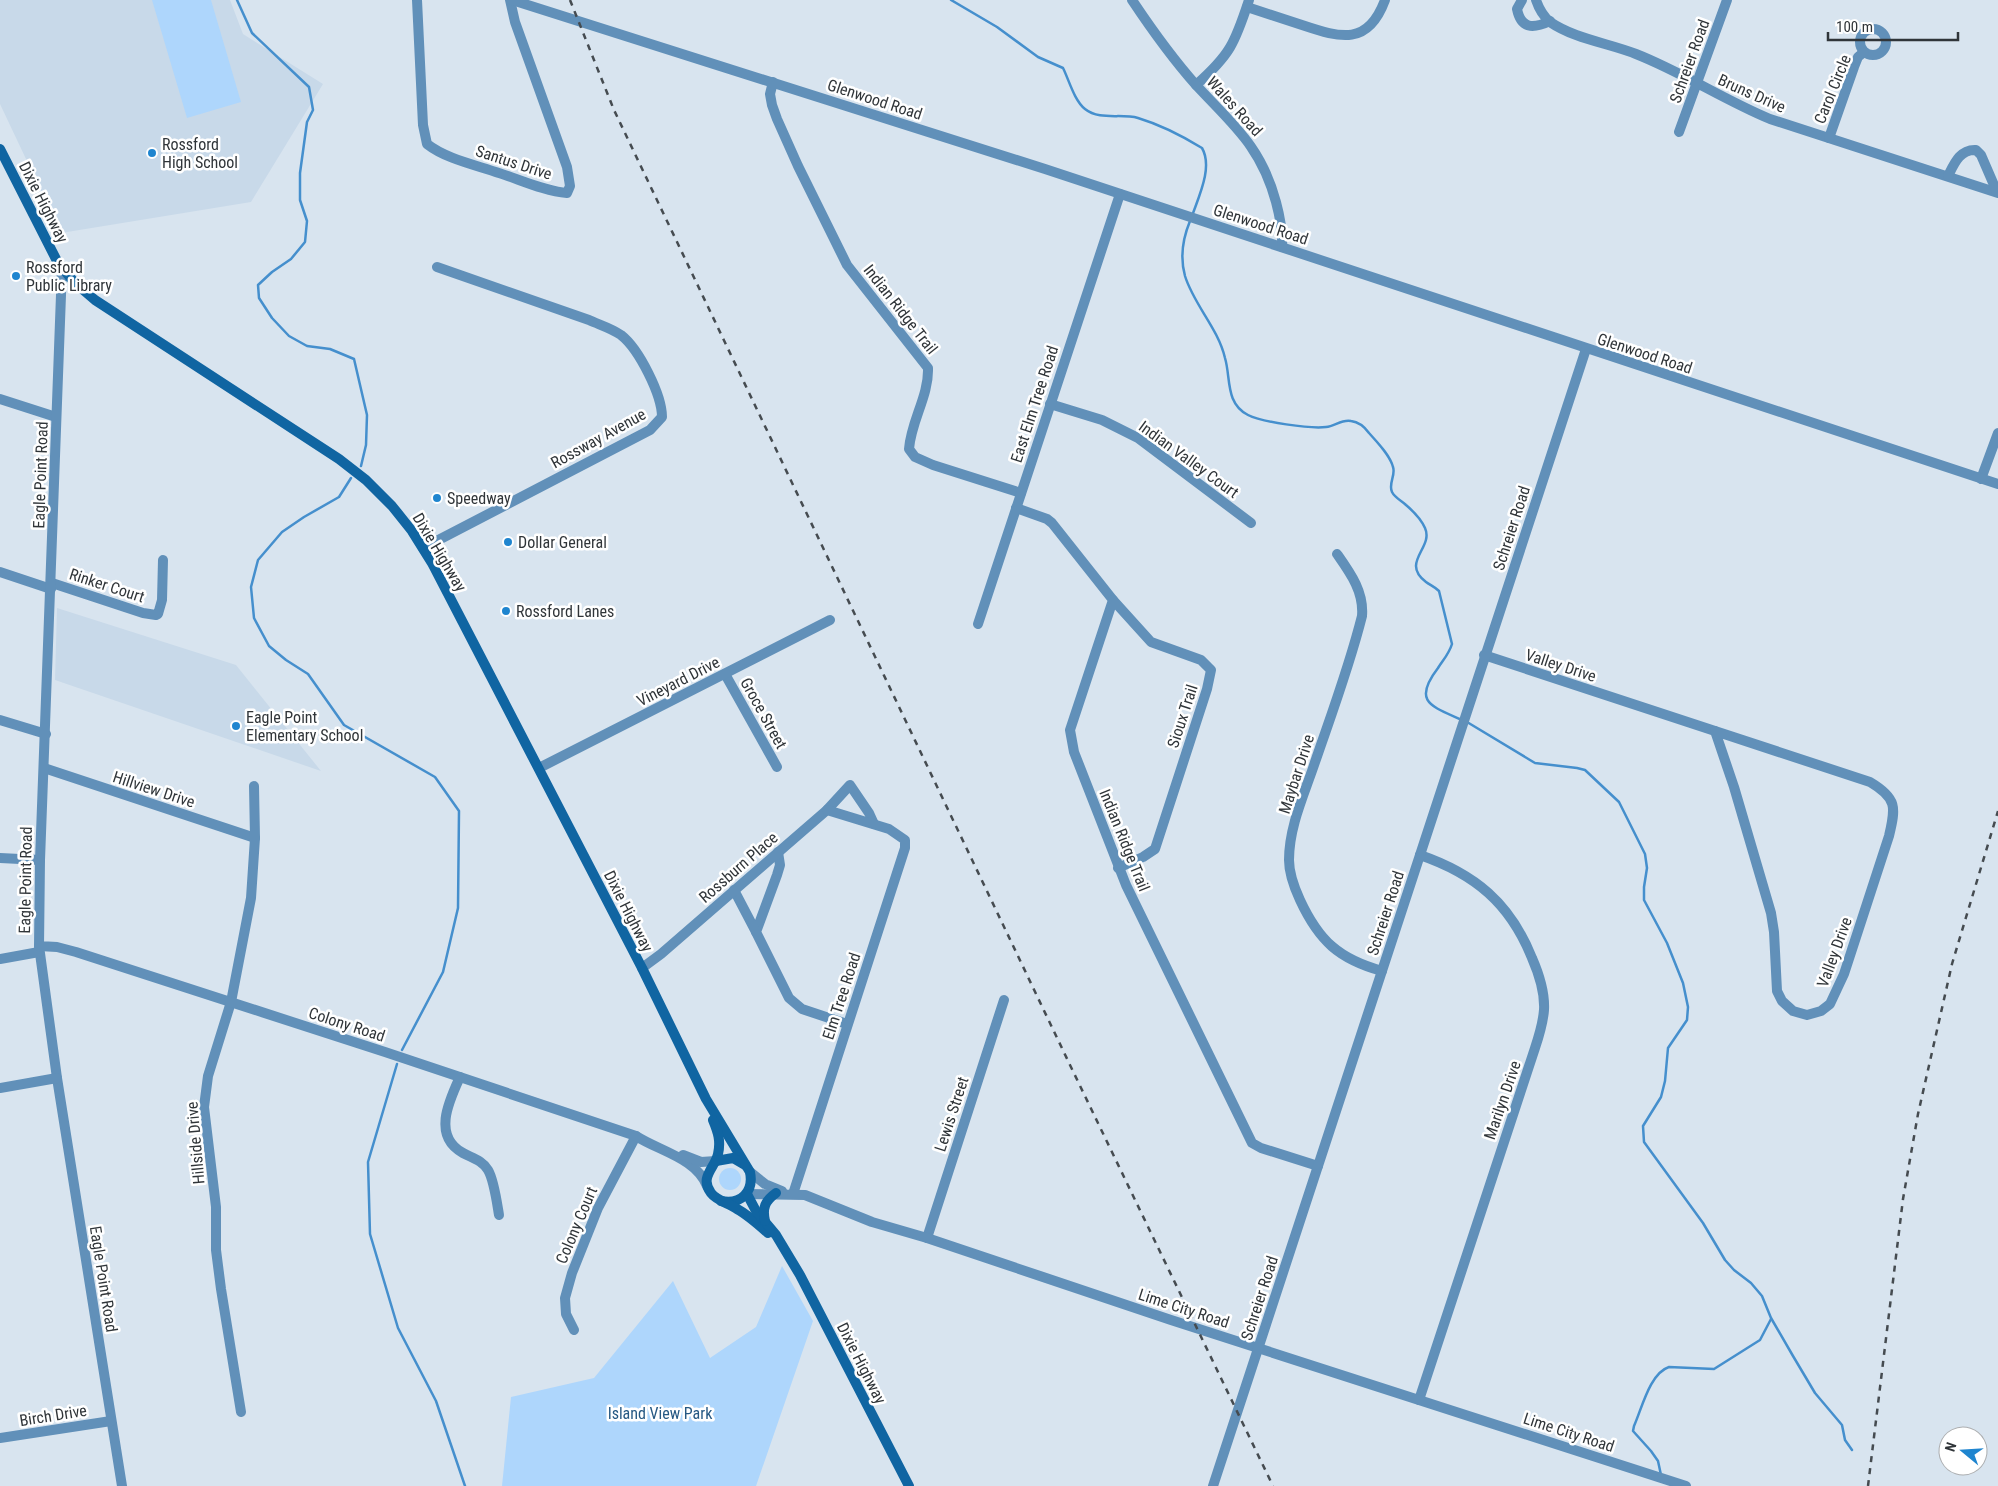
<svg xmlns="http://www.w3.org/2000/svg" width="1998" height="1486" viewBox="0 0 1998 1486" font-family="'Roboto Condensed',sans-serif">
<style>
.built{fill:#c8d9e9}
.green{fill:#aed6fc}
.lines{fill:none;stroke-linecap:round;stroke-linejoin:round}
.stream{stroke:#458fcd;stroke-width:2.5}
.minor{stroke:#6190b9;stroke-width:10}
.tertiary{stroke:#6190b9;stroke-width:10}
.secondary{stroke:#1065a2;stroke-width:10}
.rail{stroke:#454b50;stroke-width:2.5;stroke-dasharray:6 6;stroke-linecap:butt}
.poi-dot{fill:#1f85cf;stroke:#fff;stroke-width:2}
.labels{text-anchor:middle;stroke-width:5;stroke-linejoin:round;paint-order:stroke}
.street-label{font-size:16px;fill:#303539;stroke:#fff}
.poi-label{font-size:16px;fill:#303539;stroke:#fff;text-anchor:start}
.park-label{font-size:16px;fill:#255883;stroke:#fff}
</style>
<rect width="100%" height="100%" fill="#d8e4ef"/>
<!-- built -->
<g class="built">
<polygon points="0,0 230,0 243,34 323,84 251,202 61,233 0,104"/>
<polygon points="57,608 236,665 321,771 55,680"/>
</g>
<!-- green -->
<g class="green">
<polygon points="152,0 211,0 241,102 187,118"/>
<circle cx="730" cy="1179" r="11"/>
<polygon points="782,1266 813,1321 756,1486 502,1486 511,1397 594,1378 673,1281 710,1358 756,1327"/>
</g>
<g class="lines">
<!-- stream -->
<g class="stream">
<polyline points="237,0 252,33 309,87 313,110 307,122 300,173 300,200 307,221 305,242 291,259 272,272 258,285 259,298 272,318 289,336 307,346 330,349 354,359 367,415 366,445 361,466"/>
<path d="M951,0L997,27L1038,57L1063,68C1069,80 1074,100 1085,109C1100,121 1121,113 1138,118C1158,124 1184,137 1202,148C1213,167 1199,196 1192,216"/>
<path d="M1190,221C1183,238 1180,258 1185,276C1194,305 1218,328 1225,358C1231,378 1225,403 1248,415C1262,422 1310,429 1326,427C1335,426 1342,419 1351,421C1359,422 1364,426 1369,433C1377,442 1390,455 1393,467C1396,475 1388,484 1392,492C1395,498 1402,501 1406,505C1413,511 1421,519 1425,528C1434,548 1400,562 1426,582C1430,585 1435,587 1439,591L1452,644C1449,654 1443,660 1438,668C1412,702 1431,706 1462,720"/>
<polyline points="351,478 339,497 304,517 282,532 258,560 251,587 254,618 269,646 286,660 308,674 344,725 435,777 459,811 458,908 443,972 402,1050"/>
<polyline points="1467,722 1535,763 1577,768 1585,770 1619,802 1645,854 1647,868 1644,887 1644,900 1667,943 1683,983 1688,1007 1687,1020 1668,1048 1665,1081 1661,1097 1643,1126 1644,1142 1703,1223 1725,1260 1734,1270 1751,1283 1762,1296 1771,1318 1793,1356 1815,1393 1842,1425 1845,1440 1852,1450"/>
<polyline points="397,1064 368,1162 370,1234 398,1328 436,1401 465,1486"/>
<path d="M1661,1475L1658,1461L1651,1451L1633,1431L1634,1426C1642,1408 1650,1373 1669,1367L1714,1369L1760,1340L1771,1319"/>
</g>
<!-- minor -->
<g class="minor">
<path d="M417,0L423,125L427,144C446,159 476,165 499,173C521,180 544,191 567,193L570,186L567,167L515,22L510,0"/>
<path d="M1522,0L1517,9C1521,29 1533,29 1550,21"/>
<path d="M1536,0C1539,9 1543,16 1550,22C1575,39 1608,43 1636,54C1682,72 1724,100 1770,119L1998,193"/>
<path d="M1247,7C1265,13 1284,19 1302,25C1341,38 1368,46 1385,0"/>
<circle cx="1873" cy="42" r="13"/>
<path d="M773,82L770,94L772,105L777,119L798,166L847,265L928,368C929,396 911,421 909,449L915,457L933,465L1021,493"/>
<path d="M1196,85C1230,55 1235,43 1249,0"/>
<polyline points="1679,132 1727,0"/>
<polyline points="1829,138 1854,67 1858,57 1864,52"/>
<path d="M1948,176C1954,164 1960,149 1976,150L1981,155L1997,192"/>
<polyline points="0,399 56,417"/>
<polyline points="1050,404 1102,420 1138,438 1251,523"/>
<polyline points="1981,479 1998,433"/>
<polyline points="1016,508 1047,519 1052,523 1113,600 1070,730 1074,752 1126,885 1252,1143 1261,1148 1318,1166"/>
<path d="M423,548L650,430L662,417C662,395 639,349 621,335C611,328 600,325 589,320L437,267"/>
<path d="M1337,554C1351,574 1364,592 1362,616C1349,668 1330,718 1313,768C1303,797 1289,828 1289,860C1289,874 1294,887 1300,900C1319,941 1339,959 1382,971"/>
<polyline points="0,572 51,589"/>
<polyline points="52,583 143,613 156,615 158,614 162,600 163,560"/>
<polyline points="1113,600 1151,642 1201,660 1211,670 1207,689 1155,849 1143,857 1118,868"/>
<polyline points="978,624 1120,194"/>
<polyline points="1484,655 1715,731"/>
<polyline points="725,674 777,767"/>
<polyline points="0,720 46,734"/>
<path d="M1715,731L1870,782C1897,798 1896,807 1889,836L1844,974L1830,1004L1821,1011L1807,1015L1793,1011L1782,1001L1777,991L1774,932L1771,913L1734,787Z"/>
<polyline points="44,768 255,838"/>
<polyline points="539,768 830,620"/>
<polyline points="778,852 780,865 777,875 756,932 789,998 802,1009 847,1024"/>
<polyline points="0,858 40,860"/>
<polyline points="734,890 756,932"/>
<polyline points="39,946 57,1078 122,1486"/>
<polyline points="0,959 39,952"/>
<polyline points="642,968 661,954 827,810 850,785 869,813 874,824"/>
<path d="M460,1077C449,1101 432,1136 463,1153C472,1158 482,1160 488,1170C494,1180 497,1203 499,1215"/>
<polyline points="0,1088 57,1078"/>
<polyline points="793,1194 905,848 905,840 889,829 827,810"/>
<polyline points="927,1238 1004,1000"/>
<polyline points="574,1330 566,1314 565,1298 572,1273 598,1208 636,1136"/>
<path d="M1419,1400L1535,1048C1539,1036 1543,1023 1544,1010C1545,992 1539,974 1532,958C1510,903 1475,874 1420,855"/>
<polyline points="241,1412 221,1289 216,1250 216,1207 204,1107 208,1076 231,1002 251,898 255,838 254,786"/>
<polyline points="0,1438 111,1421"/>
</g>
<!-- tertiary -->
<g class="tertiary">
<polyline points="512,0 1045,169 1998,484"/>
<path d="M1132,0C1152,30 1172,58 1196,85C1233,125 1261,146 1276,202C1280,217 1283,231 1282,247"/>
<path d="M62,268L40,860L39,946L57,947L76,952L385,1052L636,1136C659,1151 696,1158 707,1186"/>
<polyline points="683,1155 701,1162 716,1161"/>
<polyline points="750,1172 765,1184 782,1191"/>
<polyline points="747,1194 805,1195 872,1222 927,1238 1171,1320 1686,1486"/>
<polyline points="1213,1486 1586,349"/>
</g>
<!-- secondary -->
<g class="secondary">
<path d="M0,149L57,261L74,282L95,300L339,459L366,480L392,506L412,531L432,563L642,968L706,1099L750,1172C754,1192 741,1205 721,1201"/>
<path d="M713,1120C718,1132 721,1141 718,1154C715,1168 699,1177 711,1193C717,1201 729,1203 737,1209C748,1215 758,1224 768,1233"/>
<polyline points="716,1161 733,1158 745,1165"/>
<polyline points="747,1194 756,1211 776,1235 800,1275 909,1486"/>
<path d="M765,1221C762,1208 765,1201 776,1193"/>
</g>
<!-- rail -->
<g class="rail">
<polyline points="570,0 614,110 1070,1065 1273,1486"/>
<polyline points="1868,1486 1903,1199 1918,1114 1952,964 1998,811"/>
</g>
</g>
<!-- markers -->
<g class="poi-dot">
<circle cx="152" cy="153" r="5"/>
<circle cx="16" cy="276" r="5"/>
<circle cx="437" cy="498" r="5"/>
<circle cx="508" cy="542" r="5"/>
<circle cx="506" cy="611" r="5"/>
<circle cx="236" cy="726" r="5"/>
</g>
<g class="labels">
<!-- street labels -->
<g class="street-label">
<text transform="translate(1689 61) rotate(-70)" y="6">Schreier Road</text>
<text transform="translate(1832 89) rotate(-68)" y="6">Carol Circle</text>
<text transform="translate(1752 93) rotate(24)" y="6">Bruns Drive</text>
<text transform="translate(875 99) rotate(18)" y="6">Glenwood Road</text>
<text transform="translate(1235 106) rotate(48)" y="6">Wales Road</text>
<text transform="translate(514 162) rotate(18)" y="6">Santus Drive</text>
<text transform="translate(44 202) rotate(63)" y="6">Dixie Highway</text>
<text transform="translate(1261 224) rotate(18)" y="6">Glenwood Road</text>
<text transform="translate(901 309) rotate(52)" y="6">Indian Ridge Trail</text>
<text transform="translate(1645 353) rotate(18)" y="6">Glenwood Road</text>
<text transform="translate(1034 404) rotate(-72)" y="6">East Elm Tree Road</text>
<text transform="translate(598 438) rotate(-29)" y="6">Rossway Avenue</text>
<text transform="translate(1189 459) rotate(36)" y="6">Indian Valley Court</text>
<text transform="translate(40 475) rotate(-88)" y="6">Eagle Point Road</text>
<text transform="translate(1511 528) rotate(-72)" y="6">Schreier Road</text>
<text transform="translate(440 552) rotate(59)" y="6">Dixie Highway</text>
<text transform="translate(107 585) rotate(18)" y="6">Rinker Court</text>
<text transform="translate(1561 665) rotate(18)" y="6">Valley Drive</text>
<text transform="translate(678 681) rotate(-27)" y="6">Vineyard Drive</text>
<text transform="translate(764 713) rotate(61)" y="6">Groce Street</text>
<text transform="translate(1182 716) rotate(-72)" y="6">Sioux Trail</text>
<text transform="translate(1296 774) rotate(-72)" y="6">Maybar Drive</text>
<text transform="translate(154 789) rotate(18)" y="6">Hillview Drive</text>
<text transform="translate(1125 840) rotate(68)" y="6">Indian Ridge Trail</text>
<text transform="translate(738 867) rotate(-41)" y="6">Rossburn Place</text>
<text transform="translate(25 880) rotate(-89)" y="6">Eagle Point Road</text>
<text transform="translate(629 911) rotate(63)" y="6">Dixie Highway</text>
<text transform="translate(1385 913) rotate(-72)" y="6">Schreier Road</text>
<text transform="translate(1834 952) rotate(-70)" y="6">Valley Drive</text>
<text transform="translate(841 996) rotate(-72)" y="6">Elm Tree Road</text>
<text transform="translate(347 1024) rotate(18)" y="6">Colony Road</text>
<text transform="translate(1502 1100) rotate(-71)" y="6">Marilyn Drive</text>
<text transform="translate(951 1114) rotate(-72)" y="6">Lewis Street</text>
<text transform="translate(195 1143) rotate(-95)" y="6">Hillside Drive</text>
<text transform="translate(576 1225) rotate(-67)" y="6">Colony Court</text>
<text transform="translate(104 1279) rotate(81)" y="6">Eagle Point Road</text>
<text transform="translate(1259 1298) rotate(-72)" y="6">Schreier Road</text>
<text transform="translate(1184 1308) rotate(18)" y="6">Lime City Road</text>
<text transform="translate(862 1363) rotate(63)" y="6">Dixie Highway</text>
<text transform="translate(53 1415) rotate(-9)" y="6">Birch Drive</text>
<text transform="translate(1569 1432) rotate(18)" y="6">Lime City Road</text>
</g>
<!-- poi labels -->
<g class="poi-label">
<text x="162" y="150">Rossford<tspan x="162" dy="18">High School</tspan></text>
<text x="26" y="273">Rossford<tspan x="26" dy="18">Public Library</tspan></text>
<text x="447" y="504">Speedway</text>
<text x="518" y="548">Dollar General</text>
<text x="516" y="617">Rossford Lanes</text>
<text x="246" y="723">Eagle Point<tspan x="246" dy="18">Elementary School</tspan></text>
</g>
<!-- park labels -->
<g class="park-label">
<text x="660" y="1419">Island View Park</text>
</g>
</g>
<!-- north arrow -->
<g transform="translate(1963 1451) rotate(288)"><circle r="24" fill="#ffffff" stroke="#acaeb0"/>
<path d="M0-4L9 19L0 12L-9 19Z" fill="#1f85cf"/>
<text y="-8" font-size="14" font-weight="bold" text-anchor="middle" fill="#303539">N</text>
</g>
<!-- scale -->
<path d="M1828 32v8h130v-8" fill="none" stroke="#303539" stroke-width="2.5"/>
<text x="1836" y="32" font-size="15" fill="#303539" stroke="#ffffff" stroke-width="4" paint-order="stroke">100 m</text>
</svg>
